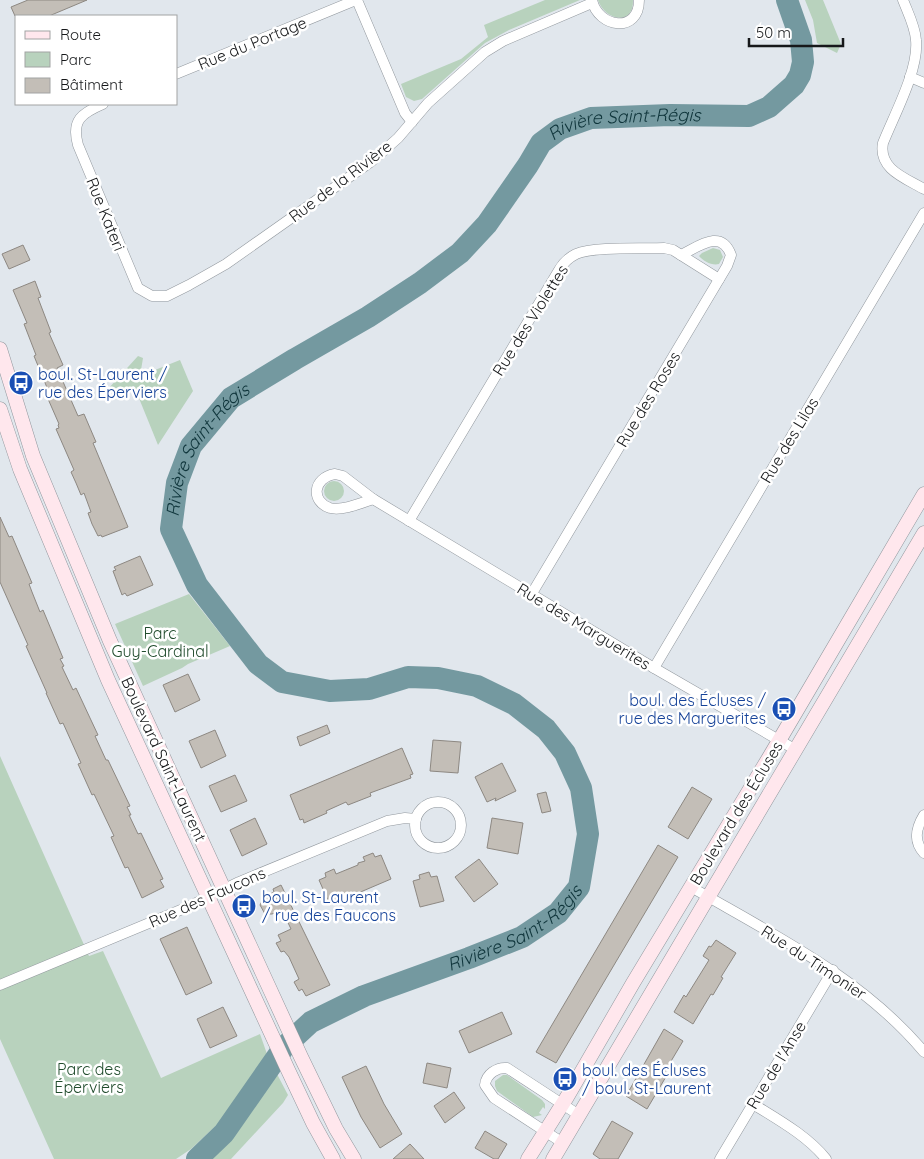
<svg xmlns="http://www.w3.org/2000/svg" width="924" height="1159" viewBox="0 0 924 1159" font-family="Quicksand,sans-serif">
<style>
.green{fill:#b8d2bd}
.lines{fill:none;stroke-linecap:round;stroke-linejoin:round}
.river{stroke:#7499a0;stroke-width:22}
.building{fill:#c3beb7;stroke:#8d8882}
.street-casing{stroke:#92989e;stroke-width:11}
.secondary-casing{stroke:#92989e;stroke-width:15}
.street{stroke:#fff;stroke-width:10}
.secondary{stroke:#ffe7ed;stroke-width:14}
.labels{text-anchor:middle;stroke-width:5;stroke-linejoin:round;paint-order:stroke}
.street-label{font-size:16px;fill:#16181a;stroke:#fff}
.transit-label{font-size:16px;fill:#164399;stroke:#fff;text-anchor:start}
.park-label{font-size:16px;fill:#214c2d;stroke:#fff}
.water-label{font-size:18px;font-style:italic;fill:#0f353b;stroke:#fff}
</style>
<rect width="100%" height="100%" fill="#e1e7ed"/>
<!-- green -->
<g class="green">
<polygon points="545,0 580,0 509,30 485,43 422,99 414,101 406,97 401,84 461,59 488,37 484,25"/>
<path d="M598,0H633C634,27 604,20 598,0Z"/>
<polygon points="805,0 823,0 841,44 837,53 817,43 813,20"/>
<path d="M713,248L720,250L723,257L719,264C712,266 703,261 699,256L702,253Z"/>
<polygon points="138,356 143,358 140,376 180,360 193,391 158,445 134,386 117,392 108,389"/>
<circle cx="334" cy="491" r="10"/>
<polygon points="189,594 230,646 188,664 182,668 143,686 115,624"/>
<polygon points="0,756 89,956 103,951 161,1078 260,1034 267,1054 245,1091 222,1120 191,1149 176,1159 54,1159 0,1039"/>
<polygon points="277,1074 288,1095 283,1103 231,1159 211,1159 228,1142"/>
<polygon points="503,1075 507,1075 542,1100 545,1104 545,1109 543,1107 539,1113 542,1115 533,1117 497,1091 495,1086 495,1081"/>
</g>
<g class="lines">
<!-- river -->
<path class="river" id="s1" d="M197,1159L224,1133L284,1047L311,1022L364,996L469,958L522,937L558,913L579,887L588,834L581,788L565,753L546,729L514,704L477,686L438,678L408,677L369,689L330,691L282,682L258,664L197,585L171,529L177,483L191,446L231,398L295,359L368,317L420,283L460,253L487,224L528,165L541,143L560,129L591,118L670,115L749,116L769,107L794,85L800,75L803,62L801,40L787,0"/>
</g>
<!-- building -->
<g class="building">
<polygon points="28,0 87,0 49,16 15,16 11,7"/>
<polygon points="23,245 30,260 9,269 2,254"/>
<polygon points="35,281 41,297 38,298 51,332 49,333 63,365 57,368 78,416 84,414 96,442 93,443 128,527 102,537 101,535 98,536 92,524 88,513 91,512 84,493 81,495 76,483 71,472 74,470 56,429 59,428 58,425 59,424 45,392 48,390 34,356 36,355 24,324 27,323 13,290"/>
<polygon points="0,517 9,537 12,536 32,583 29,584 32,592 40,612 43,610 63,658 60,659 64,666 62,667 73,690 76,688 90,718 98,735 95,736 106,760 108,760 130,806 127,807 131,815 129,815 138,834 141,833 163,879 160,880 164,887 142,898 128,867 125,868 111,837 114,836 94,794 92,795 78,764 81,763 63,723 60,724 46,693 47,693 26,646 28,645 0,582"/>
<polygon points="140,556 153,585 127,596 125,593 122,595 113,571 116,570 114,567"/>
<polygon points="188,674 200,700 175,712 163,685"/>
<polygon points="327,725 330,733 300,746 297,737"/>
<polygon points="215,730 226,756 201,768 189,741"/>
<polygon points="433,740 461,742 458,773 430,771"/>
<polygon points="402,748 413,774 410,775 411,778 370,793 371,796 348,805 346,802 326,811 327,813 304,823 303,819 300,820 290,795"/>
<polygon points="502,763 516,791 495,801 496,798 487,802 475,777"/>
<polygon points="235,775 247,801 221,812 209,786"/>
<polygon points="692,787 712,799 688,839 668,827"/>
<polygon points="546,792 551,811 542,813 537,794"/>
<polygon points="255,818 267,844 242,856 230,830"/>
<polygon points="492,818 523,823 518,854 487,848"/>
<polygon points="658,845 678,857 556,1063 536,1052"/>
<polygon points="373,853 375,857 381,855 391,879 330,905 319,880 326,877 325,873 334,869 336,874 358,865 358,863 365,861 363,857"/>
<polygon points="479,859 498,884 474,902 455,877"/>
<polygon points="429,872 431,877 437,876 444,901 420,907 413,881 420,879 419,875"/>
<polygon points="281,885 330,985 306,996 302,989 299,991 294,982 299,979 289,957 284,951 281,952 276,943 281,941 278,935 291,929 282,910 272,914 265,914 260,905 264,897 274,892 273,889"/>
<polygon points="187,927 212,983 186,995 160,939"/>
<polygon points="716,940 736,953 721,977 723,978 713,995 711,994 693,1024 674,1012 684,995 686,997 709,960 703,956 709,946 711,947"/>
<polygon points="223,1007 237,1036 210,1048 197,1019"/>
<polygon points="502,1012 512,1034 469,1053 459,1031"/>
<polygon points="664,1029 683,1041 664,1073 667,1075 647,1109 626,1096"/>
<polygon points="427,1063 451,1068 447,1088 423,1083"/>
<polygon points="366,1066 384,1104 402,1134 380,1148 361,1117 342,1077"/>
<polygon points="454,1092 465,1108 445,1123 434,1106"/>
<polygon points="612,1121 633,1133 618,1159 600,1159 593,1154"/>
<polygon points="485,1131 507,1144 498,1159 494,1159 475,1148"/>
<polygon points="410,1144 424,1159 393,1159"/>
</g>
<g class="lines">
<defs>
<g id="street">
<polyline points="357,0 405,113 412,122"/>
<path d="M592,0C598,28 639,34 639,0"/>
<path d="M903,0C908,13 915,26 916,40C919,70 894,115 883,143C878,169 905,178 924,189"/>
<polyline points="176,74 356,0"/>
<polyline points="910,77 924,83"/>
<path d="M103,104C82,113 71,120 78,145L138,288L152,296H167L189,285L226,264L372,161L398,138L428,103L485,52L503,41L592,3"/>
<path d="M335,474L343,476L373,499C361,503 343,511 330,508C311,502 312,478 335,474Z"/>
<polyline points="373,499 654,668 796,750"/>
<path d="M409,521L559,270C563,263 568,258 576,254C594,246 643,249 664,248L673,250L719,279"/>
<path d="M531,595L727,266L731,255C721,228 698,247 681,255"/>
<polyline points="654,668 924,213"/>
<circle cx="438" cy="825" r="23"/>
<path d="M924,815C916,828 913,841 924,853"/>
<path d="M691,887C774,935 862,978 924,1052"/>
<polyline points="0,985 190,906 239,882 387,821 405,818 416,819"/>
<path d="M753,1104C777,1119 808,1136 826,1159"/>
<path d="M563,1143L494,1098L485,1085C486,1074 497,1067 507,1068L579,1115"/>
<polyline points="720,1159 833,970"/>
</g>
<g id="secondary">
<polyline points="0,349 33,456 110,641 301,1057 336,1129 354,1159"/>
<polyline points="0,409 20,469 108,680 288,1070 313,1123 333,1159"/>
<polyline points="528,1159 567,1097 633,983 770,756 924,494"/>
<polyline points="553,1159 924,533"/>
</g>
</defs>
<!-- street casing -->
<use href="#street" class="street-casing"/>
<!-- secondary casing -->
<use href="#secondary" class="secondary-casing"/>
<!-- street -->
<use href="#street" class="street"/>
<!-- secondary -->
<use href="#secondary" class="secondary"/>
</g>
<!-- icons -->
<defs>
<symbol id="bus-disc" viewBox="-11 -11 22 22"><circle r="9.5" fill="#1a4fb4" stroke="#fff"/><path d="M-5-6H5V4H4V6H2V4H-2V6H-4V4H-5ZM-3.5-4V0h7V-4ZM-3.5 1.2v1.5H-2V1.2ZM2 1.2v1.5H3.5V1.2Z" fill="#fff"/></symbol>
</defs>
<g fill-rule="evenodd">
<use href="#bus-disc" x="7" y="369" width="28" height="28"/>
<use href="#bus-disc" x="770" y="695" width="28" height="28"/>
<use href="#bus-disc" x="230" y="892" width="28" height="28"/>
<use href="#bus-disc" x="551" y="1065" width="28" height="28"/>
</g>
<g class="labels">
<!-- street labels -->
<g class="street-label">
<text transform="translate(252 43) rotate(-22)" y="6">Rue du Portage</text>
<text transform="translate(340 181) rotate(-37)" y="6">Rue de la Rivière</text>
<text transform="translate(106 214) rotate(68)" y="6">Rue Kateri</text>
<text transform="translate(530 320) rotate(-58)" y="6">Rue des Violettes</text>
<text transform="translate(648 399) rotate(-59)" y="6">Rue des Roses</text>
<text transform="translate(789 440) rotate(-59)" y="6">Rue des Lilas</text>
<text transform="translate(584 626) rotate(31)" y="6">Rue des Marguerites</text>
<text transform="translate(164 759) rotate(65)" y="6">Boulevard Saint-Laurent</text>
<text transform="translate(736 813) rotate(-59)" y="6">Boulevard des Écluses</text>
<text transform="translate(207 897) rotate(-24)" y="6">Rue des Faucons</text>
<text transform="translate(814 962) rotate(33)" y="6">Rue du Timonier</text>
<text transform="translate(776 1065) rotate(-59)" y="6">Rue de l'Anse</text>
</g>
<!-- transit labels -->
<g class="transit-label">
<text x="38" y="380">boul. St-Laurent /<tspan x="38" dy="18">rue des Éperviers</tspan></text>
<text x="766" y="706" text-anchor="end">boul. des Écluses /<tspan x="766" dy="18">rue des Marguerites</tspan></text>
<text x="262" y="903">boul. St-Laurent<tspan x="262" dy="18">/ rue des Faucons</tspan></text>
<text x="582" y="1076">boul. des Écluses<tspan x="582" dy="18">/ boul. St-Laurent</tspan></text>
</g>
<!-- park labels -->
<g class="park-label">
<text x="160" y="639">Parc<tspan x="160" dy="18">Guy-Cardinal</tspan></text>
<text x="89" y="1075">Parc des<tspan x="89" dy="18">Éperviers</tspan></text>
</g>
<!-- water labels -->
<g class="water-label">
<text dy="6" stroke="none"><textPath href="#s1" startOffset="1770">Rivière Saint-Régis</textPath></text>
<text dy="6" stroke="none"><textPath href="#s1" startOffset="1215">Rivière Saint-Régis</textPath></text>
<text dy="6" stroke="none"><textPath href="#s1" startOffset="405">Rivière Saint-Régis</textPath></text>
</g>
</g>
<!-- legend -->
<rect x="15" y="15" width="162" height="90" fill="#ffffff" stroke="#a2a3a3"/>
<rect x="25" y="31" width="25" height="8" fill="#ffe7ed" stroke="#a2a3a3"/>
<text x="60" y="40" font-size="15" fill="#16181a">Route</text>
<rect x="25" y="52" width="25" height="15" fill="#b8d2bd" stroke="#a2a3a3"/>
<text x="60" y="65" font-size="15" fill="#16181a">Parc</text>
<rect x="25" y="78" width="25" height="15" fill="#c3beb7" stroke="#a2a3a3"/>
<text x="60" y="90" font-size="15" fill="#16181a">Bâtiment</text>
<!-- scale -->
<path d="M749 38v8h94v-8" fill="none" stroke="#16181a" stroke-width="2.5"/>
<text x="756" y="38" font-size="15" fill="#16181a" stroke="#ffffff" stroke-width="4" paint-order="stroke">50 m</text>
</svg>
